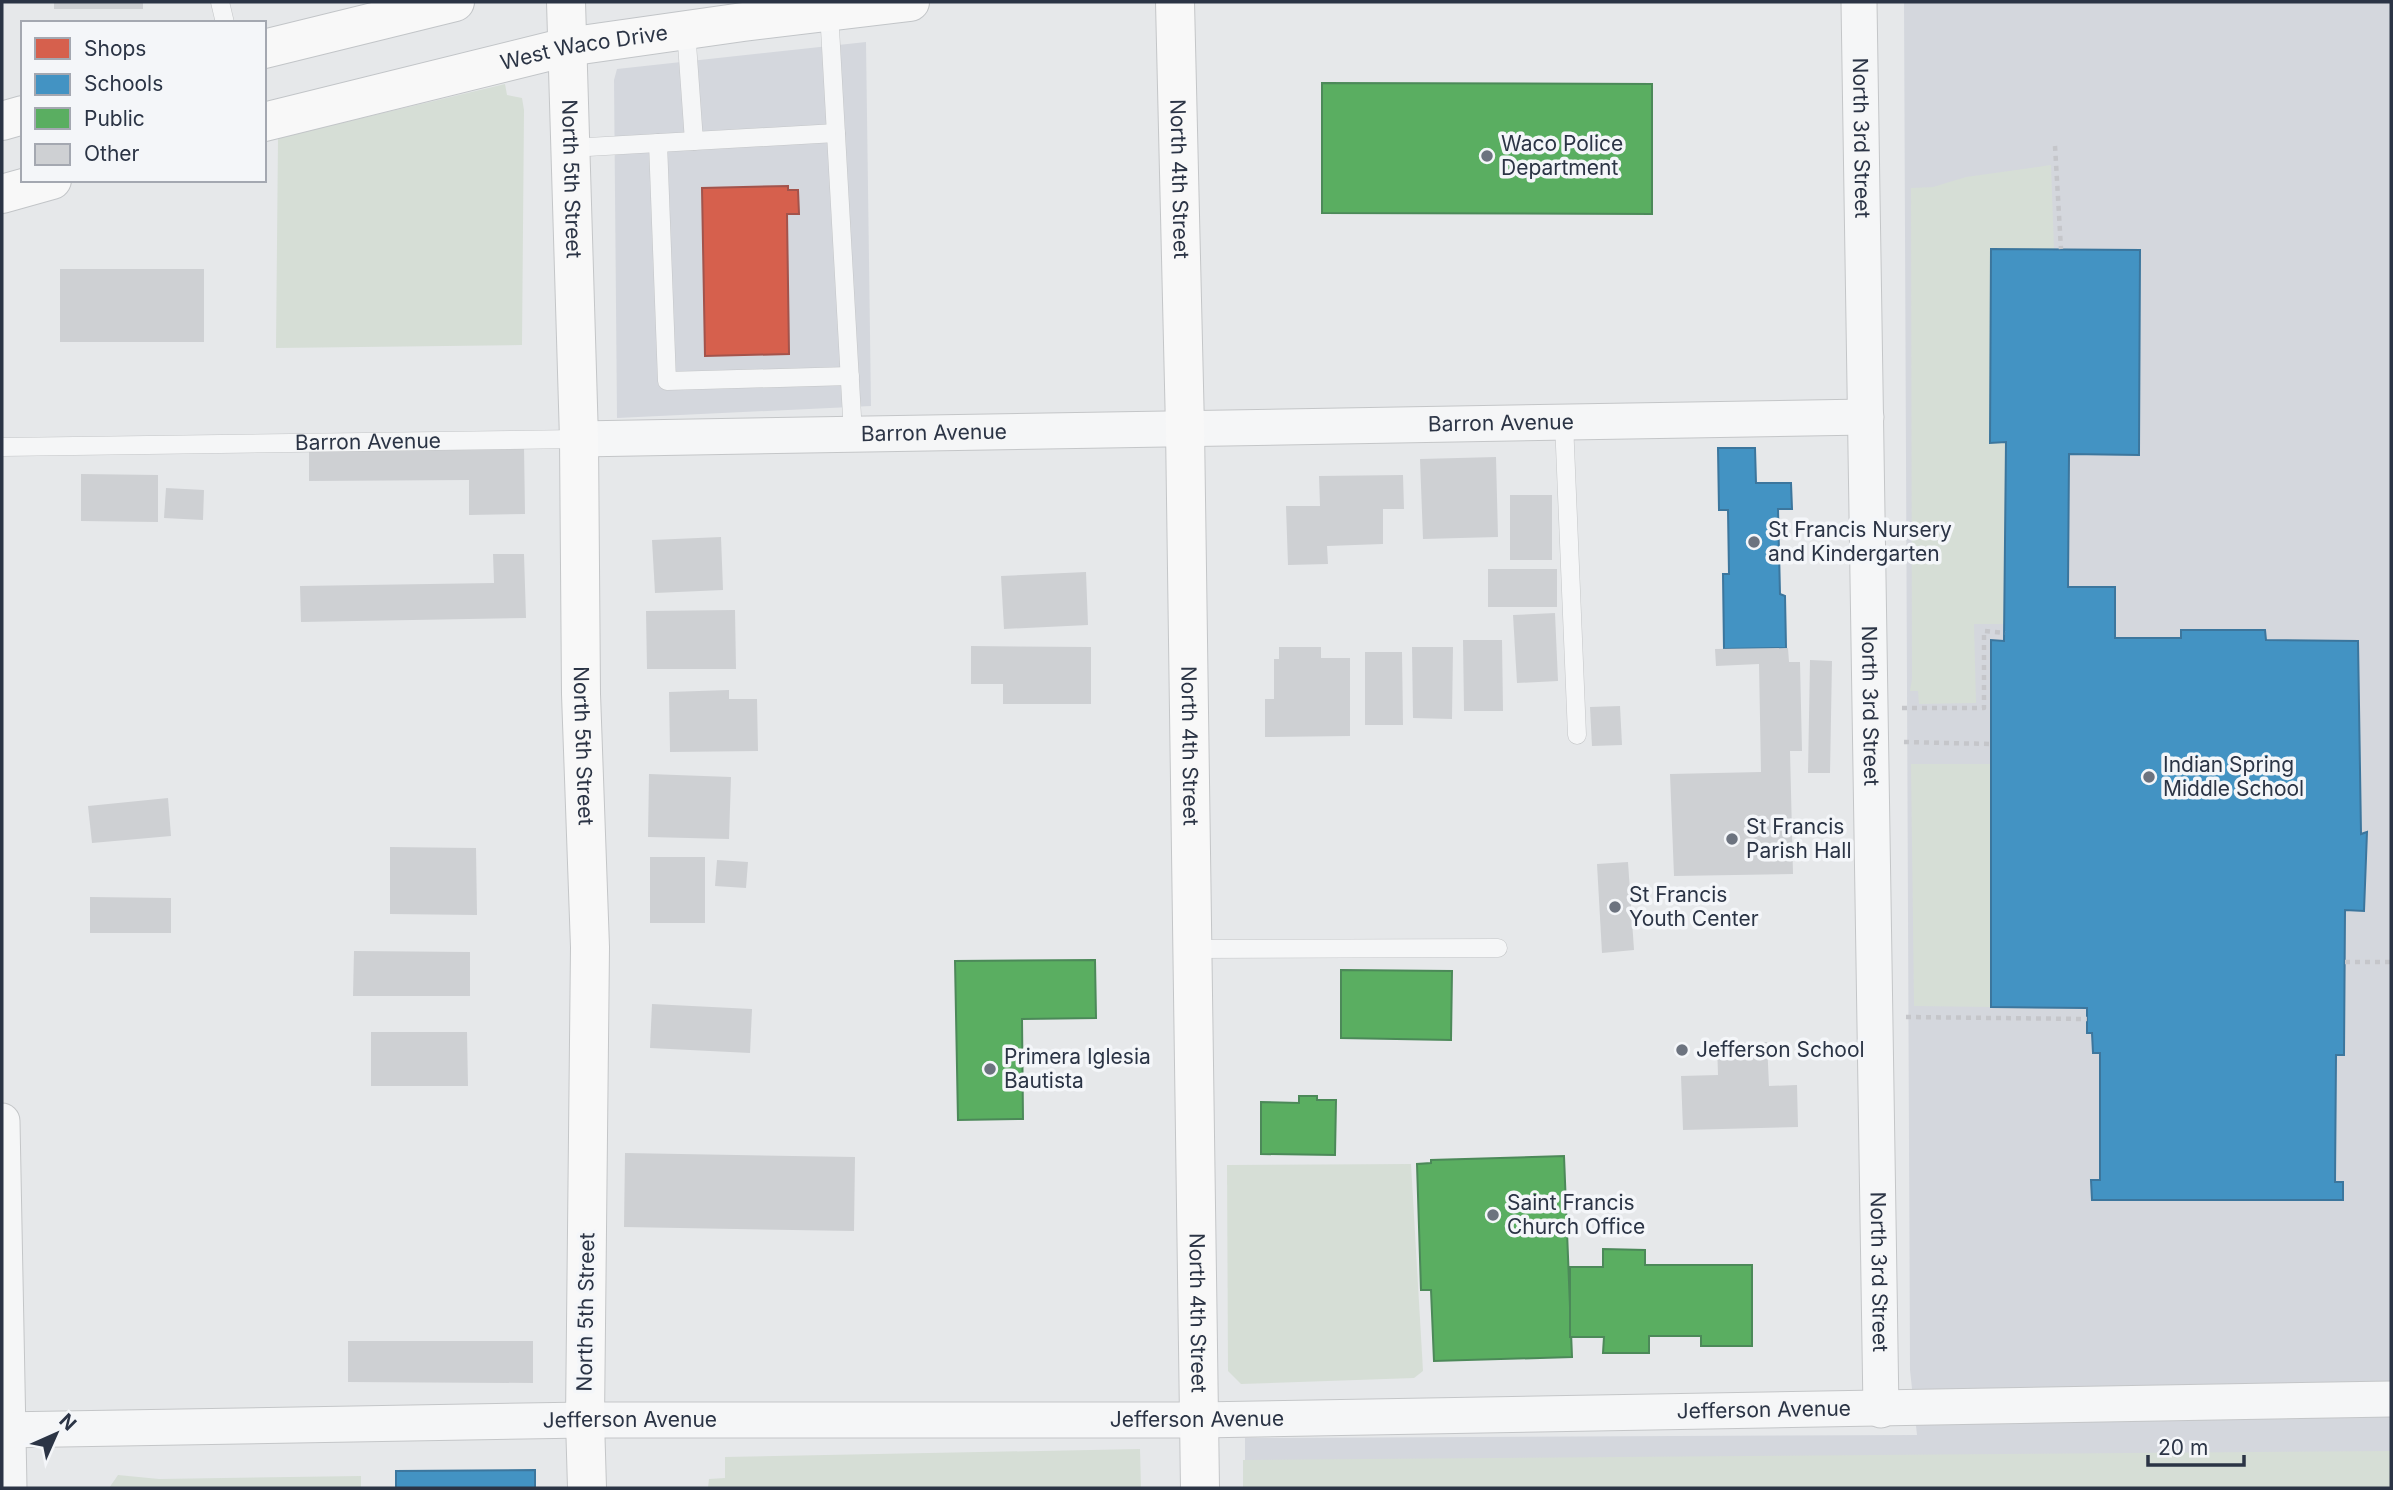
<svg xmlns="http://www.w3.org/2000/svg" width="2393" height="1490" viewBox="0 0 2393 1490" font-family="Inter,sans-serif">
<style>
.built{fill:#d4d7dd}
.green{fill:#d6ded6}
.shops{fill:#d6604d;stroke:#a3534b;stroke-width:2}
.schools{fill:#4393c3;stroke:#3c769d;stroke-width:2}
.public{fill:#5aae61;stroke:#4c8959;stroke-width:2}
.building{fill:#ced0d3}
.lines{fill:none;stroke-linecap:round;stroke-linejoin:round}
.lane-casing{stroke:#c4c6c8;stroke-width:19}
.street-casing{stroke:#c4c6c8;stroke-width:37}
.secondary-casing{stroke:#c4c6c8;stroke-width:40}
.primary-casing{stroke:#c2c5c8;stroke-width:40}
.path{stroke:#c5c6ca;stroke-width:4.5;stroke-dasharray:5 5;stroke-linecap:butt}
.lane{stroke:#f5f6f7;stroke-width:18}
.street{stroke:#f5f6f7;stroke-width:35}
.secondary{stroke:#f8f8f8;stroke-width:38}
.primary{stroke:#f8f8f8;stroke-width:38}
.poi-dot{fill:#6c737f;stroke:#f4f6f9;stroke-width:2.5}
.labels{text-anchor:middle;stroke-width:7;stroke-linejoin:round;paint-order:stroke}
.street-label{font-size:21px;fill:#2b3445;stroke:#f4f6f9}
.poi-label{font-size:21px;fill:#2b3445;stroke:#f4f6f9;text-anchor:start}
</style>
<rect width="100%" height="100%" fill="#e6e8ea"/>
<!-- built -->
<g class="built">
<polygon points="1904,2 2391,2 2391,1488 1245,1488 1245,1438 1917,1435 1910,1370"/>
<polygon points="866,42 871,406 617,418 614,80 617,69"/>
</g>
<!-- green -->
<g class="green">
<polygon points="505,84 507,95 522,98 524,110 522,345 276,348 278,138"/>
<polygon points="2051,165 2054,249 1991,249 1991,443 2006,442 2005,624 1974,624 1976,703 1919,704 1918,691 1910,691 1912,679 1911,188 1933,187 1966,177"/>
<polygon points="1911,764 1990,764 1991,1007 1914,1006"/>
<polygon points="1411,1164 1423,1371 1414,1378 1241,1384 1228,1371 1227,1165"/>
<polygon points="1140,1449 1141,1488 708,1488 709,1479 725,1478 725,1457"/>
<polygon points="2391,1451 2391,1488 1243,1488 1243,1460"/>
<polygon points="118,1475 159,1479 361,1476 361,1488 109,1488"/>
</g>
<!-- shops -->
<polygon class="shops" points="788,186 788,190 798,190 799,214 787,214 789,354 705,356 702,188"/>
<!-- schools -->
<g class="schools">
<polygon points="1991,249 2140,250 2139,455 2069,454 2068,587 2115,587 2115,638 2181,638 2181,630 2265,630 2266,640 2358,641 2361,834 2367,832 2364,911 2345,910 2344,1055 2336,1055 2335,1182 2343,1182 2343,1200 2092,1200 2091,1180 2100,1180 2100,1053 2093,1053 2092,1033 2087,1033 2087,1008 1991,1007 1991,640 2004,641 2006,442 1990,443"/>
<polygon points="1718,448 1755,448 1756,483 1791,483 1792,509 1778,509 1780,594 1785,596 1786,648 1724,649 1723,574 1729,574 1728,510 1719,510"/>
<polygon points="535,1470 535,1488 396,1488 396,1471"/>
</g>
<!-- public -->
<g class="public">
<polygon points="1322,83 1652,84 1652,214 1322,213"/>
<polygon points="1095,960 1096,1018 1022,1019 1023,1119 958,1120 955,961"/>
<polygon points="1341,970 1452,971 1451,1040 1341,1038"/>
<polygon points="1299,1096 1317,1096 1317,1100 1336,1100 1335,1155 1261,1154 1261,1102 1299,1103"/>
<polygon points="1564,1156 1572,1357 1434,1361 1431,1290 1421,1290 1417,1164 1431,1163 1431,1160"/>
<polygon points="1603,1249 1645,1250 1645,1265 1752,1265 1752,1346 1701,1346 1701,1336 1649,1336 1649,1353 1603,1353 1604,1337 1570,1337 1570,1267 1603,1267"/>
</g>
<!-- building -->
<g class="building">
<rect x="54" y="2" width="89" height="7"/>
<rect x="60" y="269" width="144" height="73"/>
<polygon points="524,446 525,514 469,515 469,480 309,481 309,448"/>
<polygon points="1496,457 1498,537 1423,539 1420,459"/>
<polygon points="81,474 158,475 158,522 81,521"/>
<polygon points="1403,475 1404,509 1383,509 1383,544 1327,546 1328,564 1288,565 1286,506 1320,506 1319,476"/>
<polygon points="166,488 204,490 203,520 164,518"/>
<rect x="1510" y="495" width="42" height="65"/>
<polygon points="721,537 723,590 655,593 652,540"/>
<polygon points="493,554 524,554 526,618 301,622 300,586 494,583"/>
<rect x="1488" y="569" width="69" height="38"/>
<polygon points="1086,572 1088,625 1004,629 1001,576"/>
<polygon points="735,610 736,669 647,669 646,611"/>
<polygon points="1555,613 1558,681 1517,683 1513,615"/>
<polygon points="1463,640 1502,640 1503,711 1464,711"/>
<polygon points="971,646 1091,647 1091,704 1003,704 1003,684 971,684"/>
<polygon points="1279,647 1321,647 1321,658 1350,658 1350,736 1265,737 1265,699 1274,699 1274,659 1279,659"/>
<polygon points="1412,647 1453,647 1452,719 1413,718"/>
<polygon points="1788,648 1789,662 1800,662 1802,751 1790,751 1793,874 1674,876 1670,774 1761,772 1759,664 1716,666 1715,649"/>
<polygon points="1365,652 1402,652 1403,725 1365,725"/>
<polygon points="1810,660 1832,661 1830,773 1808,773"/>
<polygon points="729,690 729,699 757,699 758,751 670,752 669,692"/>
<polygon points="1620,706 1622,745 1592,746 1590,707"/>
<polygon points="649,774 731,777 729,839 648,837"/>
<polygon points="168,798 171,836 92,843 88,806"/>
<polygon points="390,847 476,848 477,915 390,914"/>
<rect x="650" y="857" width="55" height="66"/>
<polygon points="717,860 748,862 746,888 715,886"/>
<polygon points="1628,862 1634,950 1602,953 1597,864"/>
<polygon points="90,897 171,898 171,933 90,933"/>
<polygon points="354,951 470,952 470,996 353,996"/>
<polygon points="652,1004 752,1009 750,1053 650,1048"/>
<polygon points="371,1032 467,1032 468,1086 371,1086"/>
<polygon points="1767,1042 1769,1086 1797,1085 1798,1127 1683,1130 1681,1076 1718,1075 1717,1043"/>
<polygon points="625,1153 855,1157 854,1231 624,1227"/>
<polygon points="348,1341 533,1341 533,1383 348,1382"/>
</g>
<g class="lines">
<defs>
<g id="lane">
<polyline points="220,2 225,23"/>
<polyline points="829,11 853,434"/>
<polyline points="686,30 694,141"/>
<polyline points="658,143 667,381 850,376"/>
<polyline points="570,148 836,133"/>
<polyline points="1564,422 1577,735"/>
<path id="s1" d="M2,447L579,439"/>
<polyline points="1193,949 1498,948"/>
</g>
<g id="street">
<path id="s2" d="M1859,2L1881,1410"/>
<path id="s3" d="M579,439L1866,417"/>
<polyline points="2,1121 9,1488"/>
<path id="s4" d="M2,1430L585,1420H1199L2391,1399"/>
</g>
<g id="secondary">
<path id="s5" d="M566,2L579,439L581,694L590,947L585,1420L587,1488"/>
<path id="s6" d="M1175,2L1185,428L1200,1488"/>
</g>
<g id="primary">
<polyline points="264,49 455,2"/>
<polyline points="2,121 23,115"/>
<path id="s7" d="M264,122L567,47L743,22L910,2"/>
<polyline points="2,194 52,180"/>
</g>
</defs>
<!-- lane casing -->
<use href="#lane" class="lane-casing"/>
<!-- street casing -->
<use href="#street" class="street-casing"/>
<!-- secondary casing -->
<use href="#secondary" class="secondary-casing"/>
<!-- primary casing -->
<use href="#primary" class="primary-casing"/>
<!-- path -->
<g class="path">
<polyline points="2055,146 2061,249"/>
<polyline points="1902,708 1984,708 1984,631 2005,633"/>
<polyline points="1904,742 1991,744"/>
<polyline points="2345,962 2391,962"/>
<polyline points="1906,1017 2087,1019"/>
</g>
<!-- lane -->
<use href="#lane" class="lane"/>
<!-- street -->
<use href="#street" class="street"/>
<!-- secondary -->
<use href="#secondary" class="secondary"/>
<!-- primary -->
<use href="#primary" class="primary"/>
</g>
<!-- markers -->
<g class="poi-dot">
<circle cx="1487" cy="156" r="7"/>
<circle cx="1754" cy="542" r="7"/>
<circle cx="2149" cy="777" r="7"/>
<circle cx="1732" cy="839" r="7"/>
<circle cx="1615" cy="907" r="7"/>
<circle cx="1682" cy="1050" r="7"/>
<circle cx="990" cy="1069" r="7"/>
<circle cx="1493" cy="1215" r="7"/>
</g>
<g class="labels">
<!-- street labels -->
<g class="street-label">
<text dy="7" stroke="none"><textPath href="#s7" startOffset="329">West Waco Drive</textPath></text>
<text dy="7" stroke="none"><textPath href="#s2" startOffset="136">North 3rd Street</textPath></text>
<text dy="7" stroke="none"><textPath href="#s5" startOffset="177">North 5th Street</textPath></text>
<text dy="7" stroke="none"><textPath href="#s6" startOffset="177">North 4th Street</textPath></text>
<text dy="7" stroke="none"><textPath href="#s3" startOffset="922">Barron Avenue</textPath></text>
<text dy="7" stroke="none"><textPath href="#s3" startOffset="355">Barron Avenue</textPath></text>
<text dy="7" stroke="none"><textPath href="#s1" startOffset="366">Barron Avenue</textPath></text>
<text dy="7" stroke="none"><textPath href="#s2" startOffset="704">North 3rd Street</textPath></text>
<text dy="7" stroke="none"><textPath href="#s5" startOffset="744">North 5th Street</textPath></text>
<text dy="7" stroke="none"><textPath href="#s6" startOffset="744">North 4th Street</textPath></text>
<text dy="7" stroke="none"><textPath href="#s2" startOffset="1270">North 3rd Street</textPath></text>
<text transform="translate(586 1312) rotate(-89)" y="7">North 5th Street</text>
<text dy="7" stroke="none"><textPath href="#s6" startOffset="1311">North 4th Street</textPath></text>
<text dy="7" stroke="none"><textPath href="#s4" startOffset="1762">Jefferson Avenue</textPath></text>
<text dy="7" stroke="none"><textPath href="#s4" startOffset="628">Jefferson Avenue</textPath></text>
<text dy="7" stroke="none"><textPath href="#s4" startOffset="1195">Jefferson Avenue</textPath></text>
</g>
<!-- poi labels -->
<g class="poi-label">
<text x="1501" y="151">Waco Police<tspan x="1501" dy="24">Department</tspan></text>
<text x="1768" y="537">St Francis Nursery<tspan x="1768" dy="24">and Kindergarten</tspan></text>
<text x="2163" y="772">Indian Spring<tspan x="2163" dy="24">Middle School</tspan></text>
<text x="1746" y="834">St Francis<tspan x="1746" dy="24">Parish Hall</tspan></text>
<text x="1629" y="902">St Francis<tspan x="1629" dy="24">Youth Center</tspan></text>
<text x="1696" y="1057">Jefferson School</text>
<text x="1004" y="1064">Primera Iglesia<tspan x="1004" dy="24">Bautista</tspan></text>
<text x="1507" y="1210">Saint Francis<tspan x="1507" dy="24">Church Office</tspan></text>
</g>
</g>
<!-- border -->
<rect width="2393" height="1490" fill="none" stroke="#2b3445" stroke-width="7"/>
<!-- legend -->
<rect x="21" y="21" width="245" height="161" fill="#f4f6f9" stroke="#a4a8b1" stroke-width="2"/>
<rect x="35" y="38" width="35" height="21" fill="#d6604d" stroke="#a4a8b1" stroke-width="2"/>
<text x="84" y="56" font-size="21" fill="#2b3445">Shops</text>
<rect x="35" y="74" width="35" height="21" fill="#4393c3" stroke="#a4a8b1" stroke-width="2"/>
<text x="84" y="91" font-size="21" fill="#2b3445">Schools</text>
<rect x="35" y="108" width="35" height="21" fill="#5aae61" stroke="#a4a8b1" stroke-width="2"/>
<text x="84" y="126" font-size="21" fill="#2b3445">Public</text>
<rect x="35" y="144" width="35" height="21" fill="#ced0d3" stroke="#a4a8b1" stroke-width="2"/>
<text x="84" y="161" font-size="21" fill="#2b3445">Other</text>
<!-- north arrow -->
<g transform="translate(56 1434) rotate(45)" stroke="#f4f6f9" stroke-width="5" paint-order="stroke">
<path d="M0-5L12 26L0 18L-12 26Z" fill="#2b3445"/>
<text y="-10" font-size="19" font-weight="bold" text-anchor="middle" fill="#2b3445">N</text>
</g>
<!-- scale -->
<path d="M2148 1455v10h96v-10" fill="none" stroke="#2b3445" stroke-width="3.5"/>
<text x="2158" y="1455" font-size="21" fill="#2b3445" stroke="#f4f6f9" stroke-width="5" paint-order="stroke">20 m</text>
</svg>
